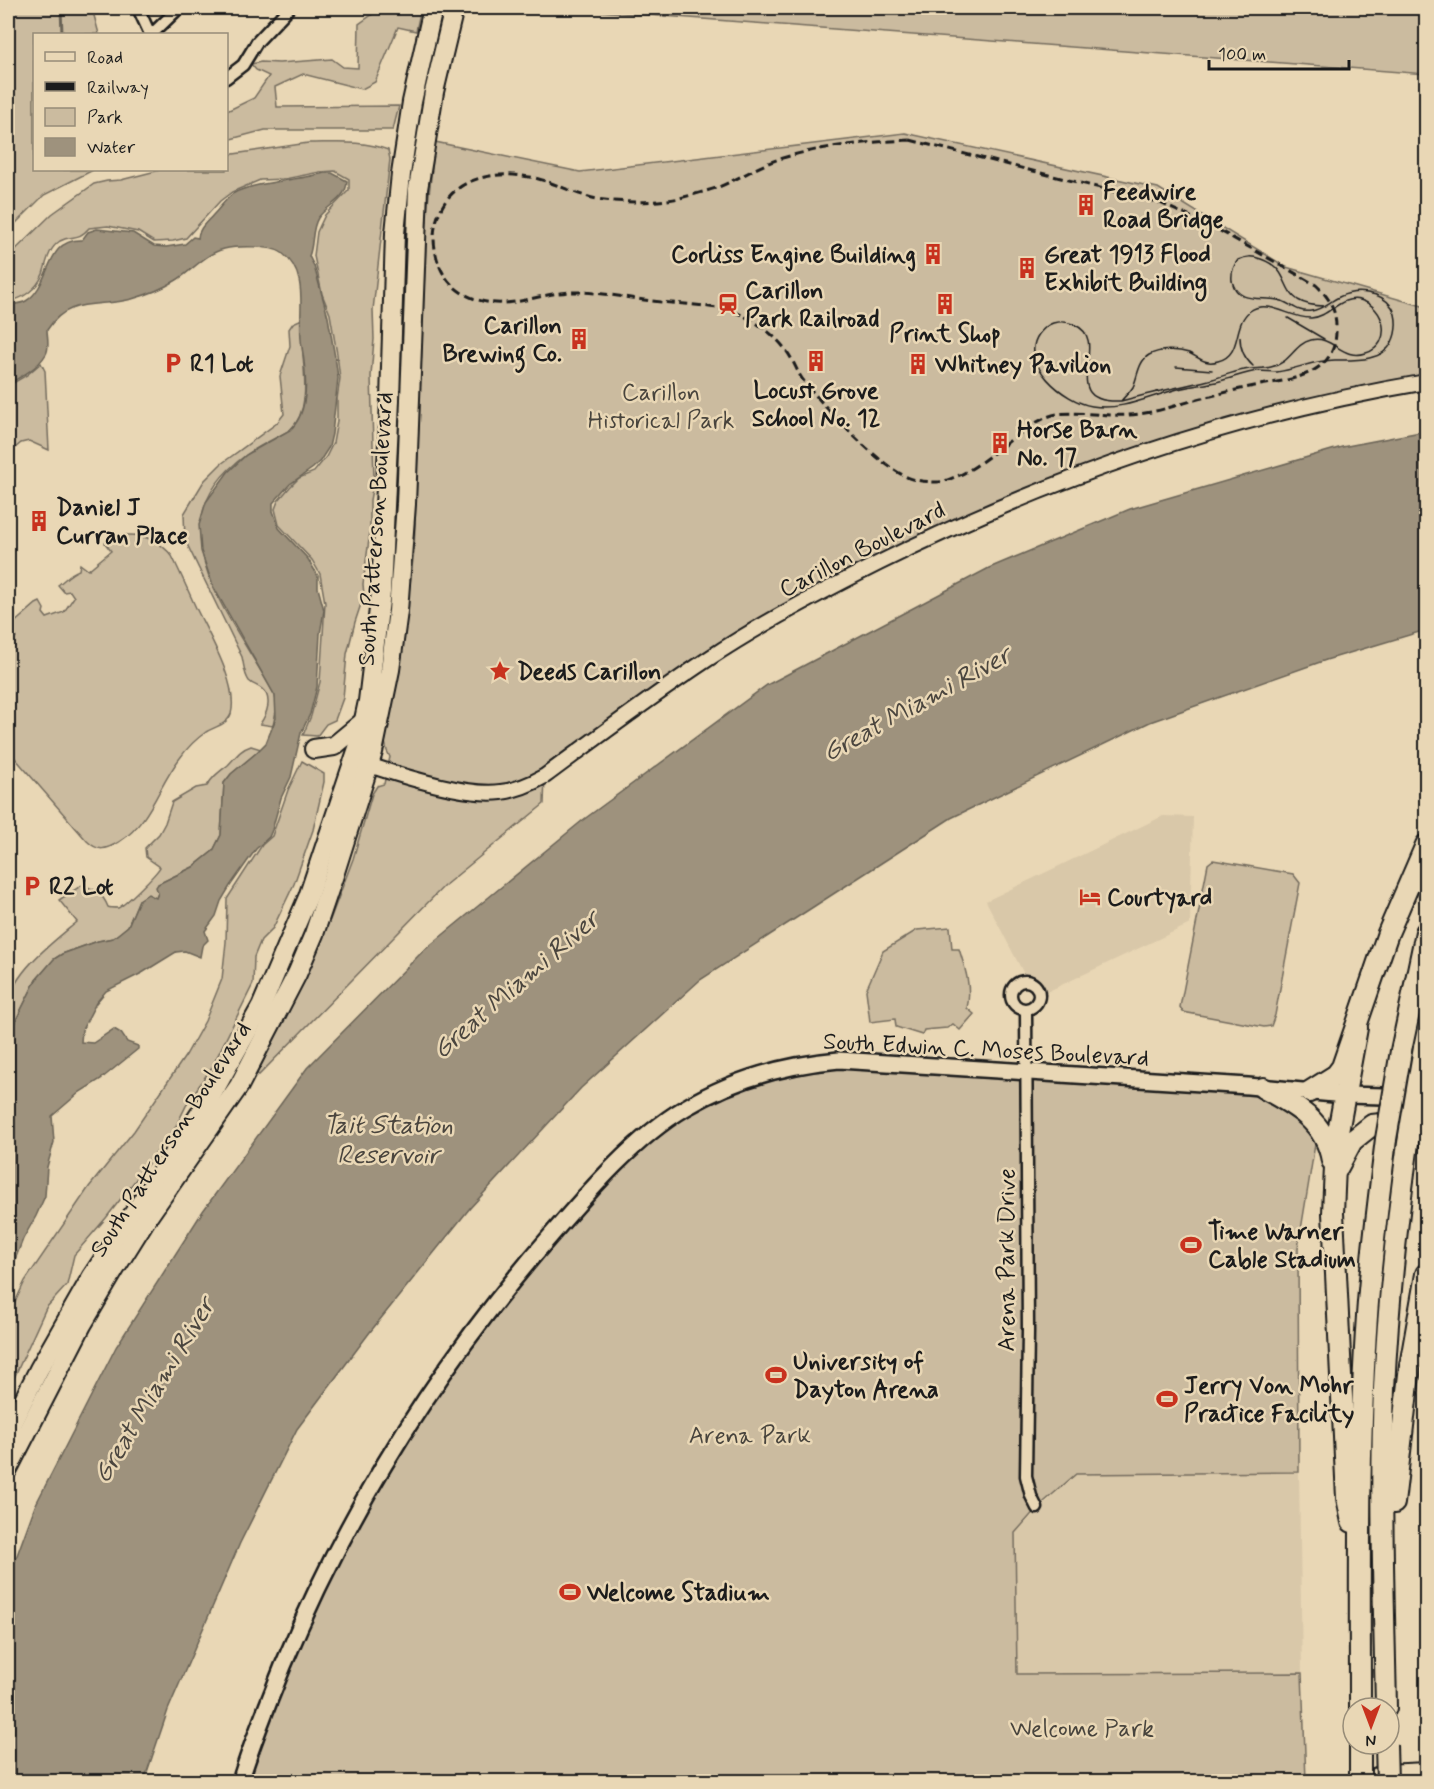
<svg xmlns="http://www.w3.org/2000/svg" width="1434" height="1789" viewBox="0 0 1434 1789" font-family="Mynerve,sans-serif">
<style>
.built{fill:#d9c8a9}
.green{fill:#cbbb9f;stroke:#746c5e;stroke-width:1.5}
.water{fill:#9e927d;stroke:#6a6356;stroke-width:1.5}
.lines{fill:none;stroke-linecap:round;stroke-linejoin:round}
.stream{stroke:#6a6356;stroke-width:3}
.minor-casing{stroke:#1c1c1c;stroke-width:15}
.tertiary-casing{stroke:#1c1c1c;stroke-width:18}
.secondary-casing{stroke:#1c1c1c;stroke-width:20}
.primary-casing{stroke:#1c1c1c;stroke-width:22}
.motorway-casing{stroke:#1c1c1c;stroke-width:24}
.minor{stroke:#e9d7b5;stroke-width:10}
.tertiary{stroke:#e9d7b5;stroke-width:14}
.secondary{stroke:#e9d7b5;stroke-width:15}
.primary{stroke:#e9d7b5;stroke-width:18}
.motorway{stroke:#e9d7b5;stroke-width:20}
.tram{stroke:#1c1c1c;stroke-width:1.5}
.rail{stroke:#1c1c1c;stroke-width:3;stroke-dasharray:9 4.5;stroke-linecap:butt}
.motorway-bridge-casing{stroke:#1c1c1c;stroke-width:24;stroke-linecap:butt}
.motorway-bridge{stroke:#e9d7b5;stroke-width:20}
.labels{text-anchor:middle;stroke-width:5;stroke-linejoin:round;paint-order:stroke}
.poi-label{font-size:24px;font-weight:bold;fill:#1c1c1c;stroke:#e9d7b5;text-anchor:start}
.park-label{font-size:24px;fill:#48443d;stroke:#e9d7b5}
.street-label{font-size:24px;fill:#1c1c1c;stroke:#e9d7b5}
.water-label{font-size:26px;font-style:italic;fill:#4a453e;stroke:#e9d7b5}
</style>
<rect width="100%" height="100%" fill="#e9d7b5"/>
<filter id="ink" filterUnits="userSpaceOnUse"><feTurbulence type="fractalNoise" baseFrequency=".0167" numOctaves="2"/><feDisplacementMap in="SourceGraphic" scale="12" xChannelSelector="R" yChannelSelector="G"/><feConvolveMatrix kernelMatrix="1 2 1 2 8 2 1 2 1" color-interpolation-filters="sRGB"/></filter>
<g filter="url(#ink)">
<!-- built -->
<g class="built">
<polygon points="1163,816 1193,817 1190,924 1036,997 986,901"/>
<polygon points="1299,1472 1302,1673 1016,1674 1015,1533 1075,1474"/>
</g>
<!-- green -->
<g class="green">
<polygon points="8,8 92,8 99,34 34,34 34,170 93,170 44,195 8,231"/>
<polygon points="402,8 421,8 416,31 398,27 375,82 362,89 303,74 275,87 277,107 399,106 393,130 265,130 227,140 227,111 254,98 269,76 256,70 251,64 261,62 279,63 332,59 343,67 358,68 359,24 380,9 397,11"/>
<polygon points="572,8 1426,8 1426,74 572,9"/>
<polygon points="905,133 1158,188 1286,267 1426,307 1426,382 1319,403 1052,487 798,606 545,776 544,804 444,886 259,1075 251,1071 330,920 353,859 372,794 377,786 384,784 390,757 387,751 385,742 401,659 414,551 427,213 435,142 580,172"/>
<path d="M308,143C335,143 363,140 388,150L390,159L373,310L374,339L371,376L374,479L370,500V532L363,584L364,595L355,622L347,654L343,698L335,720L326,724L317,736L303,735L311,716L320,682L325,603L320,574L312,560L279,525L275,509L278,501L290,487L299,478L314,472L326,457L333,443L337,421V399L340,378L337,354L330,314L322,294L314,256L317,232L325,215L349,190V179L335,171L320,172L285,179L260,180L232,192L220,201L186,238L173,241L154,242L138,232L108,226L89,228C77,242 72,234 60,241C48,249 47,262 43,274C37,289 22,300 8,301V257L52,214L94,184L107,181L121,180L160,170H226L227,155Z"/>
<path d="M302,319C298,351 317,405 290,430C276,438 260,445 246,455C146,527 235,619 275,696L277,706L273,726L260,724C267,714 273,698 262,689C257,685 253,685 249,681C244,674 244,665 242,657L185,540L184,514L204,481L221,464L277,423L284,414L280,376L290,346L289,329L293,323Z"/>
<polygon points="41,363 45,371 49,450 29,441 21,443 8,454 8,386 27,375"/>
<path d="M126,535C146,534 160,541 172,556C181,574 189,593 197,610C209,635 239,686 231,714C227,725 214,727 206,732C196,739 187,748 180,758C158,786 151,822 119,842C106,850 98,852 87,841L8,750V643L16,637L13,624L36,604L40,602L44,609L43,613L47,618L64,612L74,597L70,591L64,592L58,585C65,580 70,573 79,570L80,564L88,570L111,551L105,543L107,541Z"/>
<path d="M251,746L261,749L231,774L224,783L221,835L213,851L193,867L158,884L157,890L158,893L156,898L151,897L139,900L128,926L121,932L113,938L98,941L62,954L54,959L36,980L8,1036C8,1025 5,1013 8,1003C14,971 53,942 77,922L59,900L82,885C95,889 103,894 108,907C110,908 115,908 118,908C124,906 157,873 160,867L146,857L145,848L159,834L165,823L172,802L196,788L207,786C213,776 219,772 228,765C236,757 239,750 251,746Z"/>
<polygon points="302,761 324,774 324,782 313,830 294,884 273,928 261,940 254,957 253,984 212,1067 188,1102 174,1130 106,1218 74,1255 67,1285 46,1308 8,1391 8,1317 25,1281 89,1187 134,1131 186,1055 205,1021 222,979 226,942 227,899 262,845 272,836 288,790"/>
<polygon points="1213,860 1293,874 1300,883 1275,1015 1271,1026 1264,1027 1183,1012 1180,1007 1208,864"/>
<path d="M950,927L952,949H959C965,968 972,988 967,1008L974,1014L960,1030L953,1024L947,1028L924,1030L922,1035L896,1027L895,1019L870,1022L866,990L883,951L917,930Z"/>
<polygon points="809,1062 1248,1086 1318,1126 1298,1248 1299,1472 1076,1474 1037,1508 1015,1533 1017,1674 1302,1673 1306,1781 240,1782 266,1708 385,1461 572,1211 683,1109"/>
</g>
<!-- water -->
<g class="water">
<path d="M324,173H332L347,181C347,199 327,205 318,218C311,229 314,244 309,256L314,266L328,317L336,363L338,378L332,434L329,447L320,461L313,468L290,484L273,503V511L279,528L308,559L318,576V588L324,610L320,634L317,687L310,714L301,733L291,777L281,798L272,830L269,837L256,849L230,886L221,901L216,916L205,931L208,940L202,946L200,957L185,951L176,952L142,973L106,991L96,1003L82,1030L81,1042L93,1043L114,1029L121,1033L127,1042L138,1046V1049L101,1079L80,1092L52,1116L54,1142L47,1167L45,1196L36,1216L23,1239L8,1278V1036L36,980L54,959L62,954L98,941L113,938L128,926L139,900L148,894L156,898L158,893L156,887L158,884L193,867L213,851L221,835L224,783L231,774L255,754L266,743L276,718L275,696L213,586L201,551L199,525L206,502L228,472L246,455L290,430C311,411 306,372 302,347C296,318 312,275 282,253C271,245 236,246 224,249C204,254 191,272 175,281C162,289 146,295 132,299C99,308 68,296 47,330C47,337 50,347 46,354C38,368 21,377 8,384V305C13,304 21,304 26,301C52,285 44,239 82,240L88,232L97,229L133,233L154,246L166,247L185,244L193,237L198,238C198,229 207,222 213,215C219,209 223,203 229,197C241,183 302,180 324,173Z"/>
<polygon points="1426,431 1426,630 1326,660 1150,722 951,818 700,980 581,1088 470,1208 370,1332 297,1429 240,1543 168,1710 144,1781 8,1781 8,1580 35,1506 116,1347 203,1211 307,1068 422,952 583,820 767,685 989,568 1130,509 1342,447"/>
</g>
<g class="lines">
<!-- stream -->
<polyline class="stream" points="61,8 62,34"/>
<defs>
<g id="minor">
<polyline points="138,8 150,34"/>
<polyline points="152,34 179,8"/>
<polyline points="226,78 243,65 257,42 289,8"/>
<circle cx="1025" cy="995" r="14"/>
<polyline points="1026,1010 1028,1331 1026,1476 1031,1496 1037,1508"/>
</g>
<g id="tertiary">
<path d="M360,762C395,774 466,797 501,792C517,790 531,784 545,776C599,736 652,696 708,659C762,623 821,592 879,563C1052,477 1236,414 1426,382"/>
<polyline points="1358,1782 1385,1772 1426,1770"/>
</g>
<path id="secondary" d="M240,1782C252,1742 268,1704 283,1666C349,1507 440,1362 553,1233C590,1190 636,1137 685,1108C733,1079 783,1065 839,1060L1248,1086L1345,1095L1384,1096L1425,1089"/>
<g id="primary">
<polyline points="314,749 334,746 363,722"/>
<polyline points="8,1431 39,1369 92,1276 207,1103 261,1007 308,897 358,748 368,701 381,592 390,400 395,233 401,174 412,102 433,8"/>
<polyline points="8,1469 82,1325 115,1269 145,1221 239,1086 297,974 314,934 334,875 373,752 390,670 398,611 406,504 418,189 434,92 454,8"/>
</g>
<g id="motorway">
<polyline points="1401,1051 1426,932"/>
<path d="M1263,1088C1295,1105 1326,1122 1332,1161"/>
<polyline points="1309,1092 1336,1075 1342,1067 1388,933 1426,845"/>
<polyline points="1338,1167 1352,1141 1372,1125 1426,1119"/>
<polyline points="1394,1503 1410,1366 1426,1274"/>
<polyline points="1352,1522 1347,1498 1333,1213 1336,1143 1357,1028"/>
<path d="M1360,1708C1360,1577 1358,1446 1367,1316C1371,1256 1379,1197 1386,1139"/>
<path d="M1386,1708C1384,1602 1380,1495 1384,1389C1388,1304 1397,1220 1409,1136"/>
</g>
</defs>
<!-- minor casing -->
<use href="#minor" class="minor-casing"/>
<!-- tertiary casing -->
<use href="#tertiary" class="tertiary-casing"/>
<!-- secondary casing -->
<use href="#secondary" class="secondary-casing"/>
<!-- primary casing -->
<use href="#primary" class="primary-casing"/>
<!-- motorway casing -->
<use href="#motorway" class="motorway-casing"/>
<!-- minor -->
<use href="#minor" class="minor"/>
<!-- tertiary -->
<use href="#tertiary" class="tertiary"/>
<!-- secondary -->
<use href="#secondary" class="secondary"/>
<!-- primary -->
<use href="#primary" class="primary"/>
<!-- motorway -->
<use href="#motorway" class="motorway"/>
<!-- tram -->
<g class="tram">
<polyline points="1288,318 1324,339"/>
<path d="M1240,337C1240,349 1244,358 1253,366"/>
<polyline points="1176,367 1212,370"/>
<path d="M1121,401C1125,396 1130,392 1133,387C1138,376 1138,362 1149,355C1160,349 1177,349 1189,353C1200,358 1205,365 1218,361C1243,355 1232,324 1250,311C1268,298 1291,319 1311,318C1330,317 1340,295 1360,300C1385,306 1394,344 1366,353C1342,361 1333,335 1311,340C1294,344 1290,364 1271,367C1263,369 1253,368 1244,370C1232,372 1221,377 1209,380C1180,387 1150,393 1121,401C1053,404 1113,341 1075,325C1069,322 1060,321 1053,323C1047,325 1043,329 1039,334C1018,363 1065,402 1092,406C1119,411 1146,398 1171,391C1187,386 1204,385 1220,381C1233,378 1246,372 1259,371C1265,371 1272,372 1277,372C1297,369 1315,360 1335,360C1353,360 1383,362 1392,342C1397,332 1398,317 1392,307C1381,291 1355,289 1339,297C1329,302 1321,310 1311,311C1299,313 1292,305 1282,301C1264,295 1238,306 1232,281C1231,272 1233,266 1238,260C1247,256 1252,256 1261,259C1289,269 1281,288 1298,300C1306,305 1316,306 1325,306"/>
</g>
<!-- rail -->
<path class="rail" d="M910,140L1160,203L1215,228L1316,285C1329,297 1336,309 1336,327C1338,374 1295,379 1260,385C1244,388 1227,392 1211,396C1187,401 1164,411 1139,414C1111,418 1085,411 1057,414C1031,418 988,462 960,475C952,478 945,482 937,482C929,482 919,481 912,479C882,470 823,406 803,380C798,373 795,365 791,358C781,340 761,324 742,315C720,305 677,304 652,301C626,298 597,291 570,292C532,294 504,314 466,295C448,286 438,269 435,249C432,232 436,216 445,202C464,174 503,171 535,178C556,183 576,195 597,199C624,203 653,203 680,198C692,195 707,191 719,187C740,178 758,166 779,159C821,146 866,142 910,140Z"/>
<defs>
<g id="motorway-bridge">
<polyline points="1409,1136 1424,1048"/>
<polyline points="1386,1139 1401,1051"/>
<polyline points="1360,1744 1360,1782"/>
<polyline points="1386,1744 1387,1782"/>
</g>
</defs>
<!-- motorway-bridge casing -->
<use href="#motorway-bridge" class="motorway-bridge-casing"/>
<!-- motorway-bridge -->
<use href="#motorway-bridge" class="motorway-bridge"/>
</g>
</g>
<!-- icons -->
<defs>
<symbol id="building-bare" viewBox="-9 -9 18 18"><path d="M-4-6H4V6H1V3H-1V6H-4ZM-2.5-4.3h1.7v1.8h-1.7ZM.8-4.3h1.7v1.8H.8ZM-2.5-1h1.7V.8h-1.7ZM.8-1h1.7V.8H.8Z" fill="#c8321e" stroke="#e9d7b5" stroke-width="2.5" paint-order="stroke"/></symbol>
<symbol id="station-bare" viewBox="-9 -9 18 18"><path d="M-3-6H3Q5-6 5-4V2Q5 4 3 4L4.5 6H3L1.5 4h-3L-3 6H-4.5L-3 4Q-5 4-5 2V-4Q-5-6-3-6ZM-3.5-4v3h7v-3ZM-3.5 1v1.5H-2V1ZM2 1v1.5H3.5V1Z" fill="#c8321e" stroke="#e9d7b5" stroke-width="2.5" paint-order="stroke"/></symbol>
<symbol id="parking-bare" viewBox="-9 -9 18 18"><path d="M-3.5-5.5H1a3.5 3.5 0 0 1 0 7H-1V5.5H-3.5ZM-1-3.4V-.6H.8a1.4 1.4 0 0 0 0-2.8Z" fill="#c8321e" stroke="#e9d7b5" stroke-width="2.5" paint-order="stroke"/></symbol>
<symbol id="sight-bare" viewBox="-9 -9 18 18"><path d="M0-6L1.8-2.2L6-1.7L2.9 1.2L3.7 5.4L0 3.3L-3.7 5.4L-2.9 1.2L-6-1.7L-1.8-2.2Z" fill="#c8321e" stroke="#e9d7b5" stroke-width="2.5" paint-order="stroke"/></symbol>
<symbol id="hotel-bare" viewBox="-9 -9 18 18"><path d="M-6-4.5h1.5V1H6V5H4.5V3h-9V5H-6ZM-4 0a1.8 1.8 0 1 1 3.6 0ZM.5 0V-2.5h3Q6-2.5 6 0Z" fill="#c8321e" stroke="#e9d7b5" stroke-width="2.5" paint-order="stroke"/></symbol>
<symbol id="stadium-bare" viewBox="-9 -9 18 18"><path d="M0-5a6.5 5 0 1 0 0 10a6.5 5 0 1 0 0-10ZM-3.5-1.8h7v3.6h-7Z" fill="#c8321e" stroke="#e9d7b5" stroke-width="2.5" paint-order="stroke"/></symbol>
</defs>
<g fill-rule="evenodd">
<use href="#building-bare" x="1071" y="190" width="30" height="30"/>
<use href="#building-bare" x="918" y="239" width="30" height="30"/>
<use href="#building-bare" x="1012" y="253" width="30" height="30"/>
<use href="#station-bare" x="713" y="289" width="30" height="30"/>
<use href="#building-bare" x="930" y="289" width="30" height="30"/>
<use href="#building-bare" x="564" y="324" width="30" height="30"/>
<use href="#building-bare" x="801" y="346" width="30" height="30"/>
<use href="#parking-bare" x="158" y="348" width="30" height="30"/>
<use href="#building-bare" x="903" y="349" width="30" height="30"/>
<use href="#building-bare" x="985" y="428" width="30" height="30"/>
<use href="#building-bare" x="24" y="506" width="30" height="30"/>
<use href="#sight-bare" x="485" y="656" width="30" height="30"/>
<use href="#parking-bare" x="17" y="871" width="30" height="30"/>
<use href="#hotel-bare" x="1075" y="882" width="30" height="30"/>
<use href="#stadium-bare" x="1176" y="1230" width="30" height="30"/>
<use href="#stadium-bare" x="761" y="1360" width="30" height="30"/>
<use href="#stadium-bare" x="1152" y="1384" width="30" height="30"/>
<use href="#stadium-bare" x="555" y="1577" width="30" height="30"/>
</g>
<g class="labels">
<!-- poi labels -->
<g class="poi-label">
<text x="1103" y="199">Feedwire<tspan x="1103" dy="28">Road Bridge</tspan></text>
<text x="916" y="262" text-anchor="end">Corliss Engine Building</text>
<text x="1044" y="262">Great 1913 Flood<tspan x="1044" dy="28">Exhibit Building</tspan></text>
<text x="745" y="298">Carillon<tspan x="745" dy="28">Park Railroad</tspan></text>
<text x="562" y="333" text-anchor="end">Carillon<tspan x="562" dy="28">Brewing Co.</tspan></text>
<text x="945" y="341" text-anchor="middle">Print Shop</text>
<text x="190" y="371">R1 Lot</text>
<text x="935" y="372">Whitney Pavilion</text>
<text x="816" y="398" text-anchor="middle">Locust Grove<tspan x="816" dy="28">School No. 12</tspan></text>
<text x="1017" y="437">Horse Barn<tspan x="1017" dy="28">No. 17</tspan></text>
<text x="56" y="515">Daniel J<tspan x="56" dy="28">Curran Place</tspan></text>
<text x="517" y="679">Deeds Carillon</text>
<text x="49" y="894">R2 Lot</text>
<text x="1107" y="905">Courtyard</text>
<text x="1208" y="1239">Time Warner<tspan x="1208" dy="28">Cable Stadium</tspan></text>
<text x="793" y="1369">University of<tspan x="793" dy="28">Dayton Arena</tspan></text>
<text x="1184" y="1393">Jerry Von Mohr<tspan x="1184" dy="28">Practice Facility</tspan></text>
<text x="587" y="1600">Welcome Stadium</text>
</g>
<!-- park labels -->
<g class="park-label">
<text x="661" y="400">Carillon<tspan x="661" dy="28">Historical Park</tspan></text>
<text x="750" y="1443">Arena Park</text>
<text x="1082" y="1736">Welcome Park</text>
</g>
<!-- street labels -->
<g class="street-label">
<text transform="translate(375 529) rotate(-86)" y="8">South Patterson Boulevard</text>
<text transform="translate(862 549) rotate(-27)" y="8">Carillon Boulevard</text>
<text transform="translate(986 1049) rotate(3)" y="8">South Edwin C. Moses Boulevard</text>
<text transform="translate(170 1139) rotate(-57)" y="8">South Patterson Boulevard</text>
<text transform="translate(1006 1260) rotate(-90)" y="8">Arena Park Drive</text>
</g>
<!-- water labels -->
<g class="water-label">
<text transform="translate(916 703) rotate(-29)" y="9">Great Miami River</text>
<text transform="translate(515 984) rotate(-41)" y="9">Great Miami River</text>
<text x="388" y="1133">Tait Station<tspan x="388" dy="30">Reservoir</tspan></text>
<text transform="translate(153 1390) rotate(-59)" y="9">Great Miami River</text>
</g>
</g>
<!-- margin -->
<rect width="1434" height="1789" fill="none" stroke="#e9d7b5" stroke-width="30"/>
<rect x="15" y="15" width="1404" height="1759" fill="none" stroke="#1c1c1c" stroke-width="2" filter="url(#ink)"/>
<!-- legend -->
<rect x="33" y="33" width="195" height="138" fill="#e9d7b5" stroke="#978c78" stroke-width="1.5"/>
<rect x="45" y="52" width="30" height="9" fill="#e9d7b5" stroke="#978c78" stroke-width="1.5"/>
<text x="87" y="63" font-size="18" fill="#1c1c1c">Road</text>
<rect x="45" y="82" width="30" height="9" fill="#1c1c1c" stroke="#978c78" stroke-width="1.5"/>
<text x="87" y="93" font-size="18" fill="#1c1c1c">Railway</text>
<rect x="45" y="108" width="30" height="18" fill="#cbbb9f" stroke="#978c78" stroke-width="1.5"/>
<text x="87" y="123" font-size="18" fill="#1c1c1c">Park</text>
<rect x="45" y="138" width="30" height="18" fill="#9e927d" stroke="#978c78" stroke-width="1.5"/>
<text x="87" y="153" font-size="18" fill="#1c1c1c">Water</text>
<!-- north arrow -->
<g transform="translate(1371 1726) rotate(180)"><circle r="28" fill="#e9d7b5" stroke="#978c78" stroke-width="1.5"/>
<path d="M0-4.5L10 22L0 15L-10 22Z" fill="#c8321e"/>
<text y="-9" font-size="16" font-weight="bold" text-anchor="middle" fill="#1c1c1c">N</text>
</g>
<!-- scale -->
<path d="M1209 60v9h140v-9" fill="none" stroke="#1c1c1c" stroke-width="3"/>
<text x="1218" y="60" font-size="18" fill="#1c1c1c" stroke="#e9d7b5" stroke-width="4.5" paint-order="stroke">100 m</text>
</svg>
